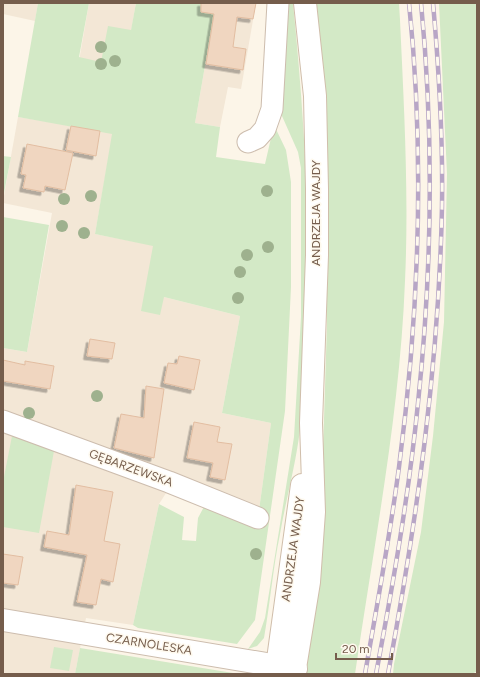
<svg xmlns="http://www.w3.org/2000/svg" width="480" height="677" viewBox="0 0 480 677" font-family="Figtree,sans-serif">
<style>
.residential{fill:#f3e7d6}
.green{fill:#d3e9c6}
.building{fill:#f0d6c0;stroke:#e2bda1;filter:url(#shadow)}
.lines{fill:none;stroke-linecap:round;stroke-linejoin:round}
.minor-casing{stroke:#cdbdae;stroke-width:23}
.tertiary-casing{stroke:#cdbdae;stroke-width:24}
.secondary-casing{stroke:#d0beab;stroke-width:24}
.minor{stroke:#fff;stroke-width:21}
.tertiary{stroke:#fff;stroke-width:22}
.secondary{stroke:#fff;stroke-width:22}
.rail-casing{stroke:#b8a6c6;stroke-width:4.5}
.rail{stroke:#fef9ee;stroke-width:3;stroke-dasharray:9;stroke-linecap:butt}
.tree{fill:#9eb18e}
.labels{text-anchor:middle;stroke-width:3;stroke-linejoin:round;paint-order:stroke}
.street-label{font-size:12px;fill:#755d4c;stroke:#fef9ee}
</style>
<defs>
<filter id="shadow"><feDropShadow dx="-3.5" dy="3.5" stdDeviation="0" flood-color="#0004"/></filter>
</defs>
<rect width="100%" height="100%" fill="#fcf5e8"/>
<!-- residential -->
<g class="residential">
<polygon points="3,3 38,3 35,21 3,14"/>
<polygon points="89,3 136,3 95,234 172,249 164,297 240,316 222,413 271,423 257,525 168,490 159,504 133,625 86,618 75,674 3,674 3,348 27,352 52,213 3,203 3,201 18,117 68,125"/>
<polygon points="216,3 256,3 241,89 228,87 220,127 195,123"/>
</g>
<!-- green -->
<g class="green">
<polygon points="38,3 89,3 79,57 101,62 108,26 131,30 136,3 216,3 195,123 220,127 216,157 265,164 274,125 286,150 291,182 291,287 285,411 255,620 237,644 138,628 133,625 159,504 184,517 182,540 196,541 198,518 206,503 257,525 271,423 222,413 240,316 164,297 160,315 141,311 153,246 95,234 112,134 18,117"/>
<path d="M287,3H293C307,144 315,288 300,429C296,464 286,499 280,534C273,568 270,604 264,638L257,646L248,649L260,632L265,618L294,437L301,317V168L298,152L278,107Z"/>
<path d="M316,3H399L400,20C404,107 409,194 405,281C400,413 374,543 355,674H303L321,514L327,324L325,113L322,58Z"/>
<polygon points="439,3 477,3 477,674 476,672 471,674 393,674 394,664 421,532 433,436 444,322 447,174"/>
<polygon points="3,156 11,157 4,193 3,192"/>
<polygon points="3,217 49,225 27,352 3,348"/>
<polygon points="12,436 54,451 39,533 3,527 3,482"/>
<polygon points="54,647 73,650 69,671 50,668"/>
<polygon points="80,648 233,673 233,674 75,674"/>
</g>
<!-- building -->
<g class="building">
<polygon points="201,3 256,3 253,19 237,17 233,47 246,49 243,70 206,64 214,14 201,12"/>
<polygon points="71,126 100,131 96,156 66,150"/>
<polygon points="27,144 73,153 65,190 45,186 44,192 23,188 26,175 21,174"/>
<polygon points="90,339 115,343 112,359 87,356"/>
<polygon points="179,356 200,360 194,390 164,383 168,363 177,364"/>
<polygon points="3,360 25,365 25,361 54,366 50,389 3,381"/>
<polygon points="146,386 164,389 154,458 114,448 121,414 144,418"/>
<polygon points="194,422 220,427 217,442 232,444 225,480 210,477 213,463 187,458"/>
<polygon points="76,485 113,492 104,541 120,544 113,582 101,579 96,605 77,602 87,555 44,547 47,531 69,535"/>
<polygon points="3,554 23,557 18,585 3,583"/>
</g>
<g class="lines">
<defs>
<g id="minor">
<polyline points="248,142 257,138 265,129 272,109 278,3"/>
<polyline points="3,421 169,482 258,518"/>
</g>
<polyline id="tertiary" points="3,620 296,669"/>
<g id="secondary">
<polyline points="276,674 302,485"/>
<polyline points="294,674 309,582 314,512 311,423 317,255 317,189 315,96 305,3"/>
</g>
</defs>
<!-- minor casing -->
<use href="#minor" class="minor-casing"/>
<!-- tertiary casing -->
<use href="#tertiary" class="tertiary-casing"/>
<!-- secondary casing -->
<use href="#secondary" class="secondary-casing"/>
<!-- minor -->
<use href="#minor" class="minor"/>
<!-- tertiary -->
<use href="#tertiary" class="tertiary"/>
<!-- secondary -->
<use href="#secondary" class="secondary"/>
<defs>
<g id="rail">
<path d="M365,674C377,605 390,536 399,467C419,314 425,156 409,3"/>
<path d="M376,674C393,584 409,494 418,403C432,271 434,135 421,3"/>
<path d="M388,674C417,519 439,364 442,206C443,139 439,70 433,3"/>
</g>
</defs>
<!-- rail casing -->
<use href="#rail" class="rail-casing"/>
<!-- rail -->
<use href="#rail" class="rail"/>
</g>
<!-- trees -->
<g class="tree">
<circle cx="101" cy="47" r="6"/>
<circle cx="115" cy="61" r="6"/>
<circle cx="101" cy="64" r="6"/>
<circle cx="267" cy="191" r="6"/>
<circle cx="91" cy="196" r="6"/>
<circle cx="64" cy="199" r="6"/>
<circle cx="62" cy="226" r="6"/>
<circle cx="84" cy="233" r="6"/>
<circle cx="268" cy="247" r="6"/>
<circle cx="247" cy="255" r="6"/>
<circle cx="240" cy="272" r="6"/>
<circle cx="238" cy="298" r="6"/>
<circle cx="97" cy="396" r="6"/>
<circle cx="29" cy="413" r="6"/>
<circle cx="256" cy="554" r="6"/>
</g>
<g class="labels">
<!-- street labels -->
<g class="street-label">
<text transform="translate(316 213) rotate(-90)" y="4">ANDRZEJA WAJDY</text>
<text transform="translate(131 468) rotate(20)" y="4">GĘBARZEWSKA</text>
<text transform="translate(293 549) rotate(-82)" y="4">ANDRZEJA WAJDY</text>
<text transform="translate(149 644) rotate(9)" y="4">CZARNOLESKA</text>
</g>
</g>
<!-- border -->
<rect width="480" height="677" fill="none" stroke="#755d4c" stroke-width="8"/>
<!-- scale -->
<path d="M336 653v6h56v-6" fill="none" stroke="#755d4c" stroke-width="2"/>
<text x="342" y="653" font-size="12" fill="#755d4c" stroke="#fef9ee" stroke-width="3" paint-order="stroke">20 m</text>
</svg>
